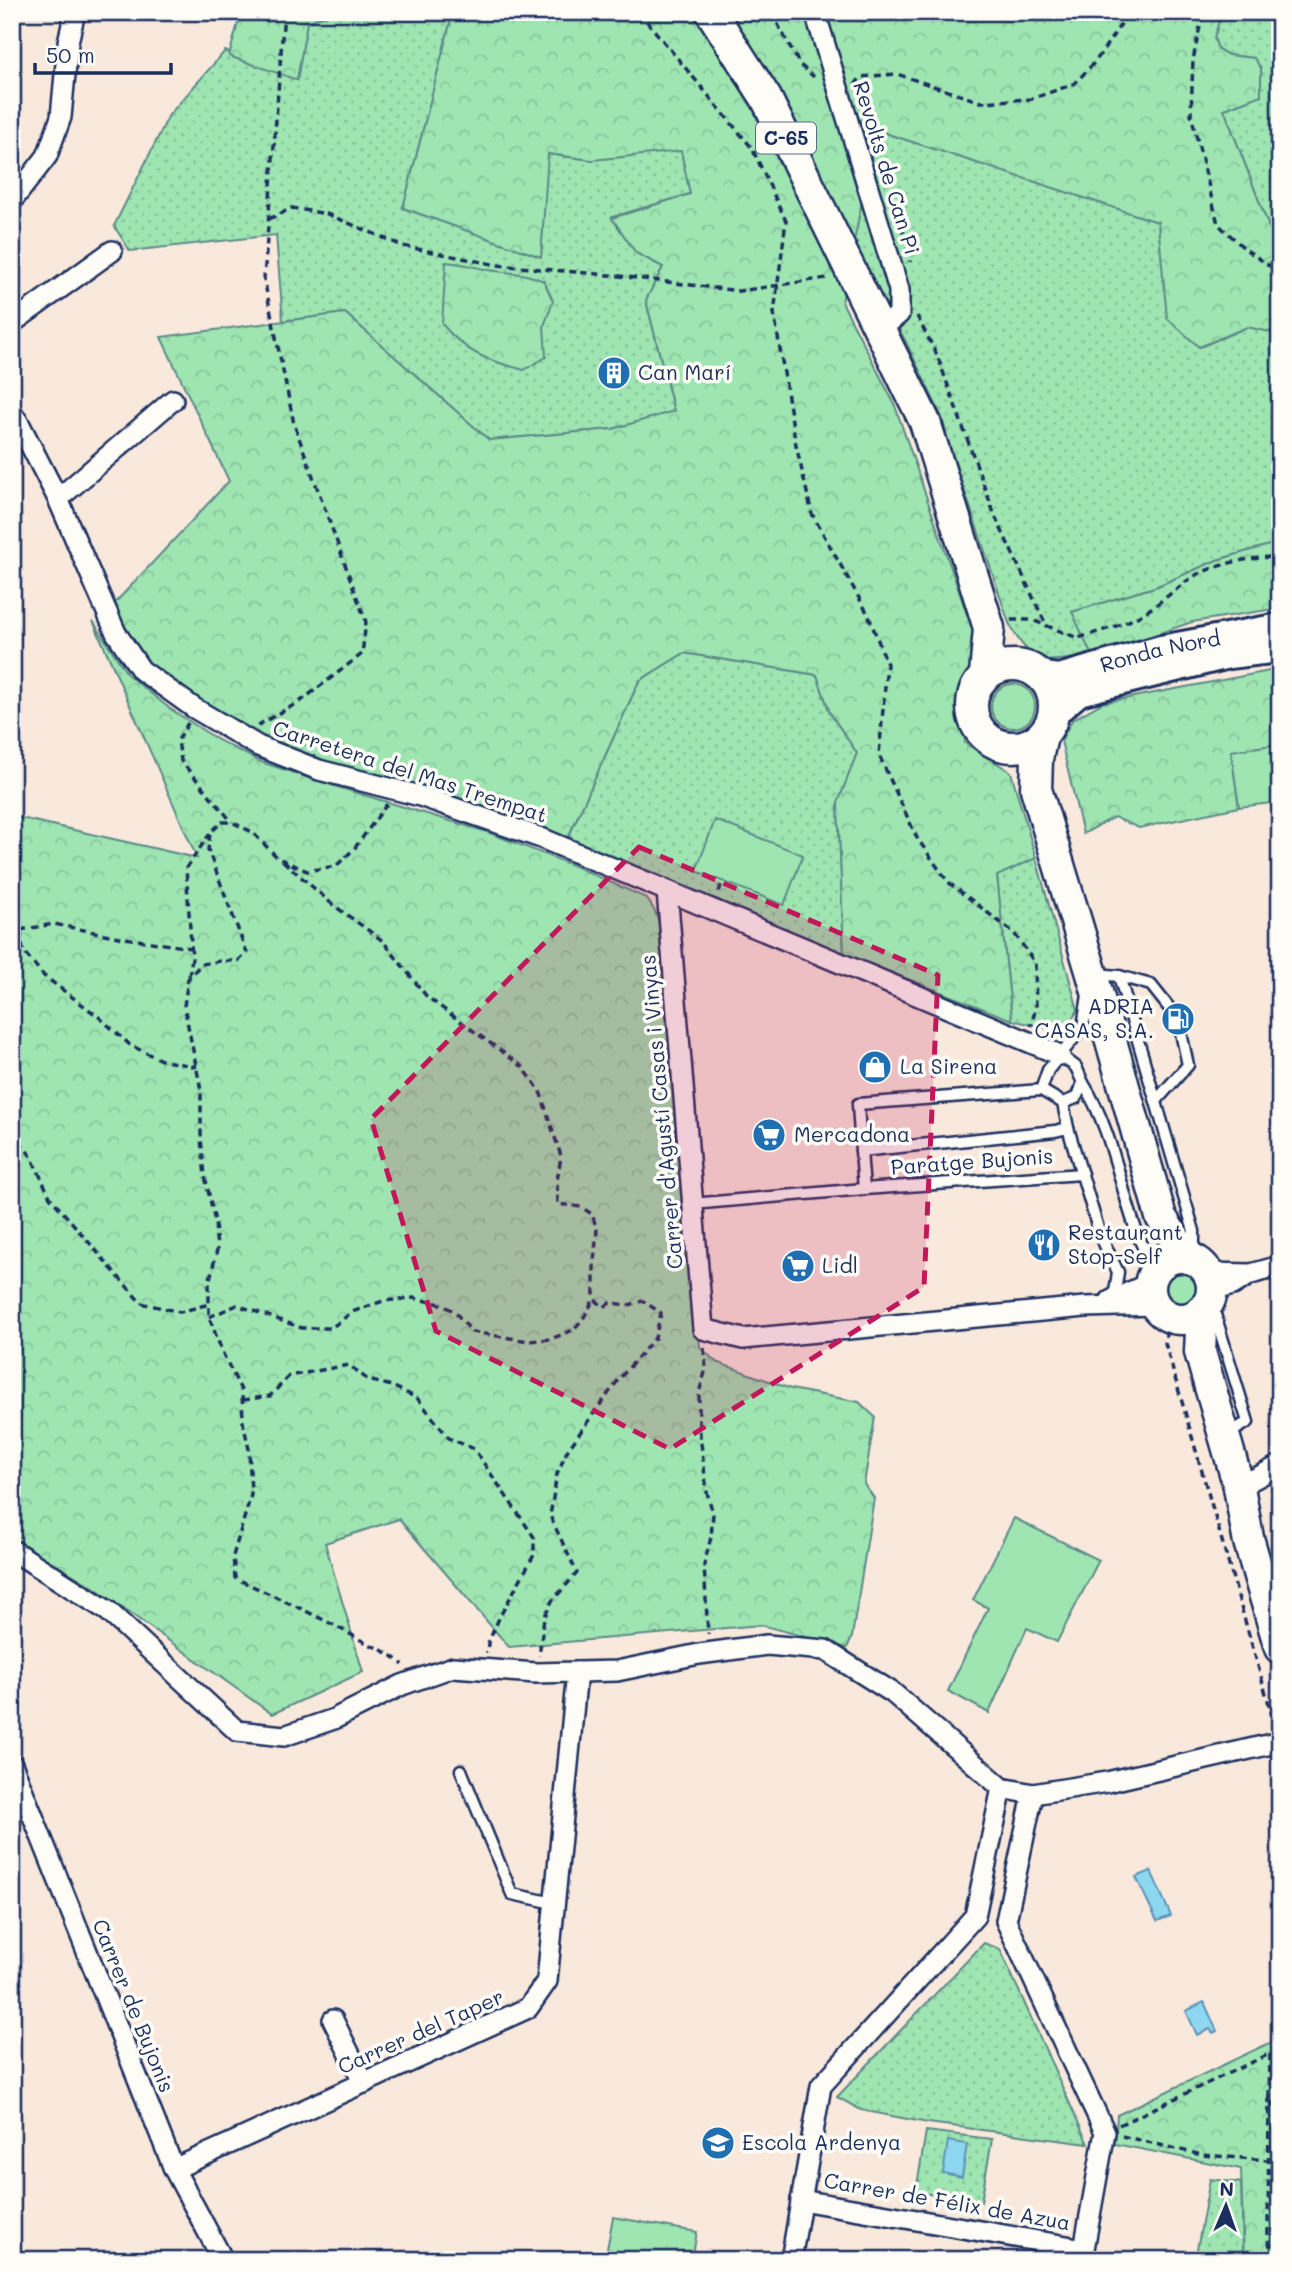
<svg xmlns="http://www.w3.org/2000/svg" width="1292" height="2272" viewBox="0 0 1292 2272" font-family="Mali,sans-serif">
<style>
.grass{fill:url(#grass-dots);stroke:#5c8a88;stroke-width:2}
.forest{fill:url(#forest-crowns);stroke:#5c8a88;stroke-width:2}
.garden{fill:#9ee5b2;stroke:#5c8a88;stroke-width:2}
.water{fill:#8ed7f0;stroke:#6094b6;stroke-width:2}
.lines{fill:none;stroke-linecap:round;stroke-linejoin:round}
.lane-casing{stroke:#1b2f5e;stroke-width:15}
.street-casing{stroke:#1b2f5e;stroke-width:24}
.secondary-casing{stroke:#1b2f5e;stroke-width:32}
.primary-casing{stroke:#1b2f5e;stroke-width:35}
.path{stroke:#1b2f5e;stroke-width:3.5;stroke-dasharray:7 5;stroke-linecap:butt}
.lane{stroke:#fdfcf7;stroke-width:10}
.street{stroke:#fdfcf7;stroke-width:19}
.secondary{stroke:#fdfcf7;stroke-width:26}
.primary{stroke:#fdfcf7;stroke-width:30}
.marked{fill:#c2185b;fill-opacity:0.2;stroke:#c2185b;stroke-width:5;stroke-dasharray:14 9;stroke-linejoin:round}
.labels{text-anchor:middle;stroke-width:7;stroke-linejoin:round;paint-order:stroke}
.shield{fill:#fdfcf7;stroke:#5f6c8c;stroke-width:2}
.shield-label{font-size:19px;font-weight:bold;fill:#1b2f5e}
.street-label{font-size:21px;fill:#1b2f5e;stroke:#fdfcf7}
.poi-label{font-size:21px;fill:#1b2f5e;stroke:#fdfcf7;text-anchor:start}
</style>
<defs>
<pattern id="grass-dots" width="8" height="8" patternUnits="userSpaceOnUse" patternTransform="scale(1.75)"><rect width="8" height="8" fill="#9ee5b2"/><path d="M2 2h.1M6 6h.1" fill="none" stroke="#88c59c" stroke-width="1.8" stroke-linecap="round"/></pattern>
<pattern id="forest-crowns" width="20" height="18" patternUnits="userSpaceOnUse" patternTransform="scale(1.75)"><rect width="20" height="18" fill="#9ee5b2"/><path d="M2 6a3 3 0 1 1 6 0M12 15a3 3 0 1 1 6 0" fill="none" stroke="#88c59c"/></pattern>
</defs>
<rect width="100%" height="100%" fill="#f9e9dd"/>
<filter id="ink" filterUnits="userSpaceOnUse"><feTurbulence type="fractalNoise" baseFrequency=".0143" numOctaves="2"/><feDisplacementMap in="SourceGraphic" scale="14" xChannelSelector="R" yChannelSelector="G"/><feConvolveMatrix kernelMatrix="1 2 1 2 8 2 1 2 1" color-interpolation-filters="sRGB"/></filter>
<g filter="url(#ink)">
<!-- grass -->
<g class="grass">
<polygon points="333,12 453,12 403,208 541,256 547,154 592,160 681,150 690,194 612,217 636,253 663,267 646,300 674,412 613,429 489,440 345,313 283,321 276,235 130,251 114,226 169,115 225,51 297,80 307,21"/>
<polygon points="1240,12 1271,12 1275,17 1280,16 1280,256 1224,109 1261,95 1254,58 1228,55 1218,49 1214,38 1219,21"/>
<path d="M876,130L1158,222L1168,318L1200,347L1247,327L1280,334V542L1217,560L1158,586L1073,612L1092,656C1046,661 1033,670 1009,623L948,441L942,417L905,340L853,244Z"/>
<polygon points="684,653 817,675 830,713 857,753 838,803 844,954 567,840 639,681"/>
<polygon points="1036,858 1078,1010 1067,1027 1058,1031 1012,1020 997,875"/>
<polygon points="984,1943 1000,1949 1088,2144 928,2123 861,2110 837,2097"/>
<polygon points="926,2131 992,2139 981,2202 916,2192"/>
<polygon points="1210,2179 1241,2183 1243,2251 1218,2257 1196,2255"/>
</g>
<!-- forest -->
<g class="forest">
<polygon points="241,12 333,12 307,22 297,80 229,56"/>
<polygon points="453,12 1240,12 1219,21 1214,38 1218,49 1228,55 1254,58 1261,68 1261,95 1224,109 1280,256 1280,334 1247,327 1199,347 1167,318 1158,222 876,130 842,302 894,403 982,658 959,694 965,743 1011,772 1036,858 997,876 1012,1020 844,954 838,803 857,753 830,713 817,675 684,653 639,681 567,840 249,739 150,673 112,606 229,481 161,337 345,313 489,440 613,429 674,411 646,300 663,267 636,253 612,218 690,194 681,151 592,160 548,154 541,257 403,208"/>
<path d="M446,262C460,263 471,266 484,269C506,274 522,271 544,281L553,301L544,326L546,357L524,370C486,360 467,354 442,324Z"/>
<polygon points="1280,542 1280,608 1192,622 1092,656 1072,612 1158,586 1217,560"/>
<path d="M93,621L128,675L169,708L218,740L261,762L334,786L487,832L572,865L646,898C658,912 660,925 663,944L700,1347L716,1362L791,1389L859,1402L875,1417L864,1484L874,1498L852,1637L847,1648L761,1625L509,1647L399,1519L325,1543L363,1672L272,1714L92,1586L12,1539V816L197,858Z"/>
<polygon points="1280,669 1280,744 1231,751 1239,807 1139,828 1114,817 1083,834 1061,741 1072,720 1102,703"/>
<polygon points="1280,2038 1280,2260 1244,2260 1241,2169 1115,2144 1117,2115"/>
</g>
<!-- garden -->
<g class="garden">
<circle cx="1013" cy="706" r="22"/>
<polygon points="1280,744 1280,802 1239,807 1231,751"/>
<polygon points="715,820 803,855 784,905 696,871"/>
<circle cx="1181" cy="1287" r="18"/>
<polygon points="1014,1518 1099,1560 1057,1642 1027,1628 989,1713 948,1691 988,1608 973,1600"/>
<polygon points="613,2217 697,2232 692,2260 605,2260"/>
</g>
<!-- water -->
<g class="water">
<polygon points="1151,1871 1171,1916 1157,1921 1136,1877"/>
<polygon points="1204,2002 1217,2031 1213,2033 1210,2029 1197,2035 1186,2011"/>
<polygon points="948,2141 967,2144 962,2177 943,2173"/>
</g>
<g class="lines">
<defs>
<g id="lane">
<polyline points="1096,974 1119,976 1194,1231 1194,1253"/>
<polyline points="1119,976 1151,985 1178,1019 1188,1065 1156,1101"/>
<polyline points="1060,1055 1076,1067 1083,1083 1076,1098 1063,1103 1068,1128 1100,1235 1118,1272 1114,1299"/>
<path d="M1083,1083C1111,1128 1118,1178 1135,1227C1140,1242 1148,1257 1154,1272"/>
<polyline points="1041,1090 1063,1103"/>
<polyline points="1068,1128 1055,1131 861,1151 858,1104 1041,1090 1048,1070 1083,1027 1088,995"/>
<polyline points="861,1151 864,1189"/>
<polyline points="692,1204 864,1189 1082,1174"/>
<polyline points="1213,1308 1248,1422 1228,1434"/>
<polyline points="461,1770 512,1894 554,1903"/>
</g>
<g id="street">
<polyline points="815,12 899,290 899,314 880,330"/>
<polyline points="12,201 47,156 61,117 68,42 75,12"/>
<polyline points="12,323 112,251"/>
<polyline points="12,413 19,423 58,499 116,633 141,670 194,708 258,746 319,770 420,796 541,838 1060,1055"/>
<polyline points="58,499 173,400"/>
<polyline points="667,891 703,1329 743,1339 1085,1307 1155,1305"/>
<polyline points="1208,1273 1251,1274 1280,1266"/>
<polyline points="1211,1291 1233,1285 1246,1277"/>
<polyline points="1110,1301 1150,1283"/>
<polyline points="1239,1487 1280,1465"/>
<polyline points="12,1550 108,1611 237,1731 284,1736 334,1719 402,1685 453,1667 536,1673 617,1671 699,1654 767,1645 825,1650 893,1693 1002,1788 1033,1794 1107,1782 1280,1742"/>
<polyline points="12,1764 174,2169 223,2260"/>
<polyline points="1033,1794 1006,1921 1105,2132 1082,2260"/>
<polyline points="333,2020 364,2083"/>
<polyline points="174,2169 528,2008 547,1981 577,1672"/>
<polyline points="801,2200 1084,2249"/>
<polyline points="791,2260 821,2086 975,1916 1002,1788"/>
</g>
<g id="secondary">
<path id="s1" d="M1042,676L1059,678L1161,649L1280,627"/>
<polyline points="1054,713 1079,692 1229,655 1280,649"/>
</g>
<g id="primary">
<polyline points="711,12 766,98 925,422 989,628 985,675"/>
<circle cx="1013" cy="706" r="41"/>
<polyline points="1042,736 1037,759 1036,789 1092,974 1161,1217 1187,1258"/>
<circle cx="1181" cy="1288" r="31"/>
<polyline points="1202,1310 1200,1352 1239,1487 1248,1538 1280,1648"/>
</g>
</defs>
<!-- lane casing -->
<use href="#lane" class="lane-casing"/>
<!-- street casing -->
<use href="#street" class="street-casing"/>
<!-- secondary casing -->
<use href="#secondary" class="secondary-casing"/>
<!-- primary casing -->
<use href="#primary" class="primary-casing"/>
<!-- path -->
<g class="path">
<polyline points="639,12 752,148 786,221 774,313 796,445 812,514 868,614 887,664 879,755 917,838 948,882 1014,933 1035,963 1036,1007 1031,1026"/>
<polyline points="774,12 775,19 800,65 814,77"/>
<polyline points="1215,12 1202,17 1193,60 1191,114 1218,224 1245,249 1280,273"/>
<polyline points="855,85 861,77 897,74 981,102 1031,99 1074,84 1095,62 1121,24 1126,12"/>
<polyline points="269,219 292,208 327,214 403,246 497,265 620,276 739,291 827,278"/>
<path d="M900,227C908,237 912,248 910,262"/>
<polyline points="917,316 937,355 995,516 1047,627"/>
<path d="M1011,620H1032L1078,638C1098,632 1120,626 1139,616C1156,606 1171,593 1187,581C1207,565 1255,556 1280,557"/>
<polyline points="188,723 178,740 181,761 232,822"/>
<polyline points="259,727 260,724 301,701 362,654 366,622 294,424 264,279 284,12"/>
<path d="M387,804L354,849L336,866L307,871L278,858L252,832L232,822H222L210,833L208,850L247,953L238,961H221L201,964L188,979L184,1006L201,1090V1139L205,1176L215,1222L217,1250L209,1283V1317L223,1354L242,1392L243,1422L249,1449L251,1495L233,1556L235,1578C276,1597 317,1615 357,1638C372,1647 392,1652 403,1665"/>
<polyline points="283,861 332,904 383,941 427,997 523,1067 540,1091 561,1156 557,1181 558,1204 581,1207 592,1214 597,1230 594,1262 594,1299 604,1307 610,1303 629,1305 643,1301 661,1313 655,1338 619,1379 594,1413 567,1451 557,1474 550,1516 577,1573 552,1601 544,1618 539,1656"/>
<polyline points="719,892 722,882"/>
<polyline points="12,923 20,930 23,951 44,976 99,1017 130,1045 161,1060 197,1067"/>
<polyline points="20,930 54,924 124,938 191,948"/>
<polyline points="189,976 192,958 186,868 209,835"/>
<polyline points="12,1132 31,1156 50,1197 141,1303 180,1312 209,1304"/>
<polyline points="209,1317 237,1305 302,1328 331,1328 352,1312 383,1301 414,1298 440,1304 454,1311 472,1332 529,1341 551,1339 573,1330 583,1319 594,1299"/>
<polyline points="1168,1318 1165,1343 1275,1725"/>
<polyline points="704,1348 706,1369 699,1393 699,1427 707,1492 713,1514 711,1537 704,1565 708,1634"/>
<polyline points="243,1400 270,1396 289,1376 349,1365 368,1380 392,1386 417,1398 449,1438 474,1449 534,1537 534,1555 500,1616 488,1643 487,1653"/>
<polyline points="1270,2054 1269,2096 1280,2119"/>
<polyline points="1269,2096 1268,2240 1275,2260"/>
<polyline points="1119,2125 1280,2049"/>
<polyline points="1122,2136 1202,2155 1268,2160"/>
</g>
<!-- lane -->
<use href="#lane" class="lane"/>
<!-- street -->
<use href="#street" class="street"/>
<!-- secondary -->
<use href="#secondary" class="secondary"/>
<!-- primary -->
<use href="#primary" class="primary"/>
</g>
</g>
<!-- marked area -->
<path class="marked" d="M639,847L938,975L924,1287L670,1449L436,1331L371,1119Z"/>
<!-- icons -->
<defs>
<symbol id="building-disc" viewBox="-11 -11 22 22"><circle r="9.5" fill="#1f6fb2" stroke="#fdfcf7"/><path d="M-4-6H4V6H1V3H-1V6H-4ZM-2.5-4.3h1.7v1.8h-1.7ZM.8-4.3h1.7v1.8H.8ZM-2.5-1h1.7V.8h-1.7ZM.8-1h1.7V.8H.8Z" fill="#fff"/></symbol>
<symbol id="fuel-disc" viewBox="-11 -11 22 22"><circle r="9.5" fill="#1f6fb2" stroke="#fdfcf7"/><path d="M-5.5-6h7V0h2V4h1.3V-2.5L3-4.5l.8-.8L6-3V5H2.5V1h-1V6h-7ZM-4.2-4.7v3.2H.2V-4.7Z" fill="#fff"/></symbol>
<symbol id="shop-disc" viewBox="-11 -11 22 22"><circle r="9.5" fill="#1f6fb2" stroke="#fdfcf7"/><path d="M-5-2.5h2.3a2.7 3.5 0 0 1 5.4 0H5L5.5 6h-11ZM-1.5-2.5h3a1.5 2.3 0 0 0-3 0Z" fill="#fff"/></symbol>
<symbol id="supermarket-disc" viewBox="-11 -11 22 22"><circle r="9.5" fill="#1f6fb2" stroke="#fdfcf7"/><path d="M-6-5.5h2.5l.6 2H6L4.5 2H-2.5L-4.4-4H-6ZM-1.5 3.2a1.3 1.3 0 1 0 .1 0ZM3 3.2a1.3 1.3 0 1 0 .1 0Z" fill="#fff"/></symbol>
<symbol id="restaurant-disc" viewBox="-11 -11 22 22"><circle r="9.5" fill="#1f6fb2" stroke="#fdfcf7"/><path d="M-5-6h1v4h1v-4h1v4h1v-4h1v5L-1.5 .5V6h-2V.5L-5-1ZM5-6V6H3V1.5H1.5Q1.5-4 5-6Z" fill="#fff"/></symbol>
<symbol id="school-disc" viewBox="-11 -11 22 22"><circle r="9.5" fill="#1f6fb2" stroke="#fdfcf7"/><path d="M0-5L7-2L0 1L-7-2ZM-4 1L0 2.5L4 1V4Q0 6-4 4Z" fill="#fff"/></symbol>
</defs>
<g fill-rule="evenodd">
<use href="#building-disc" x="595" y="354" width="38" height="38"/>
<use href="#fuel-disc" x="1159" y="1000" width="38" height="38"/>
<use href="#shop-disc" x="856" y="1048" width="38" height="38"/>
<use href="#supermarket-disc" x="750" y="1116" width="38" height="38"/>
<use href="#restaurant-disc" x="1025" y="1226" width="38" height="38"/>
<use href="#supermarket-disc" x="779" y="1247" width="38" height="38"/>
<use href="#school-disc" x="699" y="2124" width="38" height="38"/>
</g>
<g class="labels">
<!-- shield labels -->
<rect class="shield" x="756" y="122.5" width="60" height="31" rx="5"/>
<g class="shield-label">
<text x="786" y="145">C-65</text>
</g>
<!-- street labels -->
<g class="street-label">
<text transform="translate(886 168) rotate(73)" y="7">Revolts de Can Pi</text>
<text dy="7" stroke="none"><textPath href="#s1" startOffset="122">Ronda Nord</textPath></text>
<text transform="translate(410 772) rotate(18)" y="7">Carretera del Mas Trempat</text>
<text transform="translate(662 1112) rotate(-95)" y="7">Carrer d'Agustí Casas i Vinyas</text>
<text transform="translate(972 1162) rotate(-4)" y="7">Paratge Bujonis</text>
<text transform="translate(133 2006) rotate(68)" y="7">Carrer de Bujonis</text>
<text transform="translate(421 2032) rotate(-24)" y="7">Carrer del Taper</text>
<text transform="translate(947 2202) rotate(10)" y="7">Carrer de Félix de Azua</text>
</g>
<!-- poi labels -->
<g class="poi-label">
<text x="638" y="380">Can Marí</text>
<text x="1154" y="1014" text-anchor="end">ADRIA<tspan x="1154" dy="24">CASAS, S.A.</tspan></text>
<text x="900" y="1074">La Sirena</text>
<text x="794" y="1142">Mercadona</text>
<text x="1068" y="1240">Restaurant<tspan x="1068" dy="24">Stop-Self</tspan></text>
<text x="822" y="1273">Lidl</text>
<text x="742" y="2150">Escola Ardenya</text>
</g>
</g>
<!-- margin -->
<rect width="1292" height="2272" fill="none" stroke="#fdfcf7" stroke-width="42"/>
<rect x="21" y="21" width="1250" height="2230" fill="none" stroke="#1b2f5e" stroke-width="2.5" filter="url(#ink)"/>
<!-- north arrow -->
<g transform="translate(1226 2206) rotate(2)" stroke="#fdfcf7" stroke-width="5" paint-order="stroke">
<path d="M0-5L12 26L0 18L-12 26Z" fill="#1b2f5e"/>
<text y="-10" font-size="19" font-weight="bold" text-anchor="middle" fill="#1b2f5e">N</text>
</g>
<!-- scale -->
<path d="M35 63v10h136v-10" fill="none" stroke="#1b2f5e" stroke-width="3.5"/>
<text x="46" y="63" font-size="21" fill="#1b2f5e" stroke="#fdfcf7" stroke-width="5" paint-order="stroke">50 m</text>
</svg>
